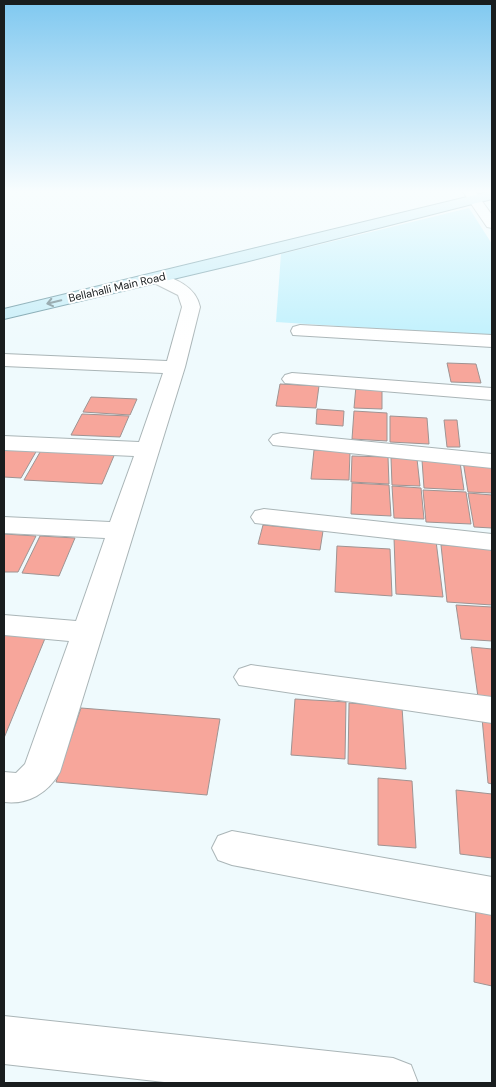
<svg xmlns="http://www.w3.org/2000/svg" width="496" height="1087" viewBox="0 0 496 1087" font-family="'DM Sans',sans-serif">
<style>
.green{fill:#c0f1fd}
.building{fill:#f7a69b;stroke:#9f9493}
.lines{fill:none;stroke-linecap:round;stroke-linejoin:round}
.minor-casing{stroke:#aab5b7;stroke-width:2}
.major-casing{stroke:#739da8;stroke-width:2}
.minor{fill:#fff;fill-rule:evenodd}
.major{fill:#c8eef8;fill-rule:evenodd}
.oneway{stroke:#799096}
.labels{text-anchor:middle;stroke-width:4;stroke-linejoin:round;paint-order:stroke}
.far-street-label{font-size:11px;fill:#191d1e;stroke:#fff}
</style>
<rect width="100%" height="100%" fill="#effafd"/>
<!-- green -->
<polygon class="green" points="469,208 492,244 492,336 276,322 281,254"/>
<!-- building -->
<g class="building">
<polygon points="447,363 476,364 481,383 451,382"/>
<polygon points="280,384 319,386 316,408 276,406"/>
<polygon points="356,386 382,388 382,409 354,408"/>
<polygon points="91,397 137,399 130,415 83,412"/>
<polygon points="317,409 344,411 343,426 316,424"/>
<polygon points="354,411 387,413 387,441 352,439"/>
<polygon points="82,414 129,416 120,437 71,435"/>
<polygon points="390,416 427,418 429,444 390,442"/>
<polygon points="444,420 457,420 460,447 447,447"/>
<polygon points="43,447 116,451 102,484 24,480"/>
<polygon points="4,449 37,450 21,478 4,477"/>
<polygon points="314,450 350,452 349,480 311,479"/>
<polygon points="352,456 388,457 389,484 351,482"/>
<polygon points="391,458 417,459 420,486 392,485"/>
<polygon points="422,460 460,462 464,490 424,488"/>
<polygon points="463,461 492,463 492,493 468,492"/>
<polygon points="352,483 389,485 391,516 351,514"/>
<polygon points="392,486 421,488 424,519 394,518"/>
<polygon points="423,490 466,492 471,524 426,522"/>
<polygon points="468,493 492,495 492,528 474,527"/>
<polygon points="263,525 323,531 320,550 258,544"/>
<polygon points="4,534 36,536 18,572 4,572"/>
<polygon points="40,536 75,538 59,576 22,573"/>
<polygon points="394,538 436,541 443,597 396,594"/>
<polygon points="441,545 492,548 492,605 447,602"/>
<polygon points="337,546 390,549 392,596 335,592"/>
<polygon points="456,605 492,607 492,641 461,639"/>
<polygon points="4,633 46,636 4,738"/>
<polygon points="471,647 492,649 492,698 478,697"/>
<polygon points="295,699 346,702 345,759 291,755"/>
<polygon points="349,703 402,707 406,769 348,764"/>
<polygon points="81,708 220,719 207,795 56,782"/>
<polygon points="482,718 492,719 492,784 488,783"/>
<polygon points="378,778 412,781 416,848 378,845"/>
<polygon points="456,790 492,794 492,858 460,854"/>
<polygon points="476,900 492,903 492,986 474,982"/>
</g>
<g class="lines">
<defs>
<g id="minor">
<polygon points="464,190 474,190 492,215 492,228 487,227 463,192"/>
<path d="M156,273C174,278 196,286 200,307L185,367L60,772C48,793 28,805 4,802V772L16,773L25,764L69,641L4,635V615L76,621L105,538L4,533V517L110,522L134,456L4,450V436L139,442L163,373L4,366V354L167,361L182,307L178,295L150,281L148,278Z"/>
<polygon points="300,325 492,335 492,347 293,335 291,331 293,327"/>
<polygon points="292,373 492,388 492,400 285,383 282,379 285,375"/>
<polygon points="281,433 492,454 492,468 273,445 269,440 273,435"/>
<polygon points="264,509 492,534 492,550 255,523 251,517 255,511"/>
<polygon points="251,665 492,697 492,723 239,685 234,677 239,669"/>
<polygon points="232,831 492,877 492,915 232,865 218,860 212,848 218,836"/>
<polygon points="4,1016 393,1058 411,1065 418,1083 173,1083 4,1064"/>
</g>
<polygon id="major" points="492,191 492,199 245,262 4,319 4,309"/>
</defs>
<!-- minor casing -->
<use href="#minor" class="minor-casing"/>
<!-- major casing -->
<use href="#major" class="major-casing"/>
<!-- minor -->
<use href="#minor" class="minor"/>
<!-- major -->
<use href="#major" class="major"/>
</g>
<!-- one-way arrows -->
<defs><path id="oneway-shaft" d="M-6 0H5M1.5-3L5.5 0L1.5 3" fill="none" stroke-width="1.6" stroke-linecap="round" stroke-linejoin="round" transform="scale(1.25)"/></defs>
<use class="oneway" href="#oneway-shaft" transform="translate(54 302) rotate(167)"/>
<!-- sky -->
<linearGradient id="sky" x2="0" y2="1"><stop stop-color="#7fc8f0"/><stop offset="0.56" stop-color="#f8fdfe"/><stop offset="1" stop-color="#f8fdfe" stop-opacity="0"/></linearGradient>
<rect width="496" height="342" fill="url(#sky)"/>
<g class="labels">
<!-- far-street labels -->
<g class="far-street-label">
<text transform="translate(117 287) rotate(-13)" y="4">Bellahalli Main Road</text>
</g>
</g>
<!-- border -->
<rect width="496" height="1087" fill="none" stroke="#191d1e" stroke-width="10"/>
</svg>
